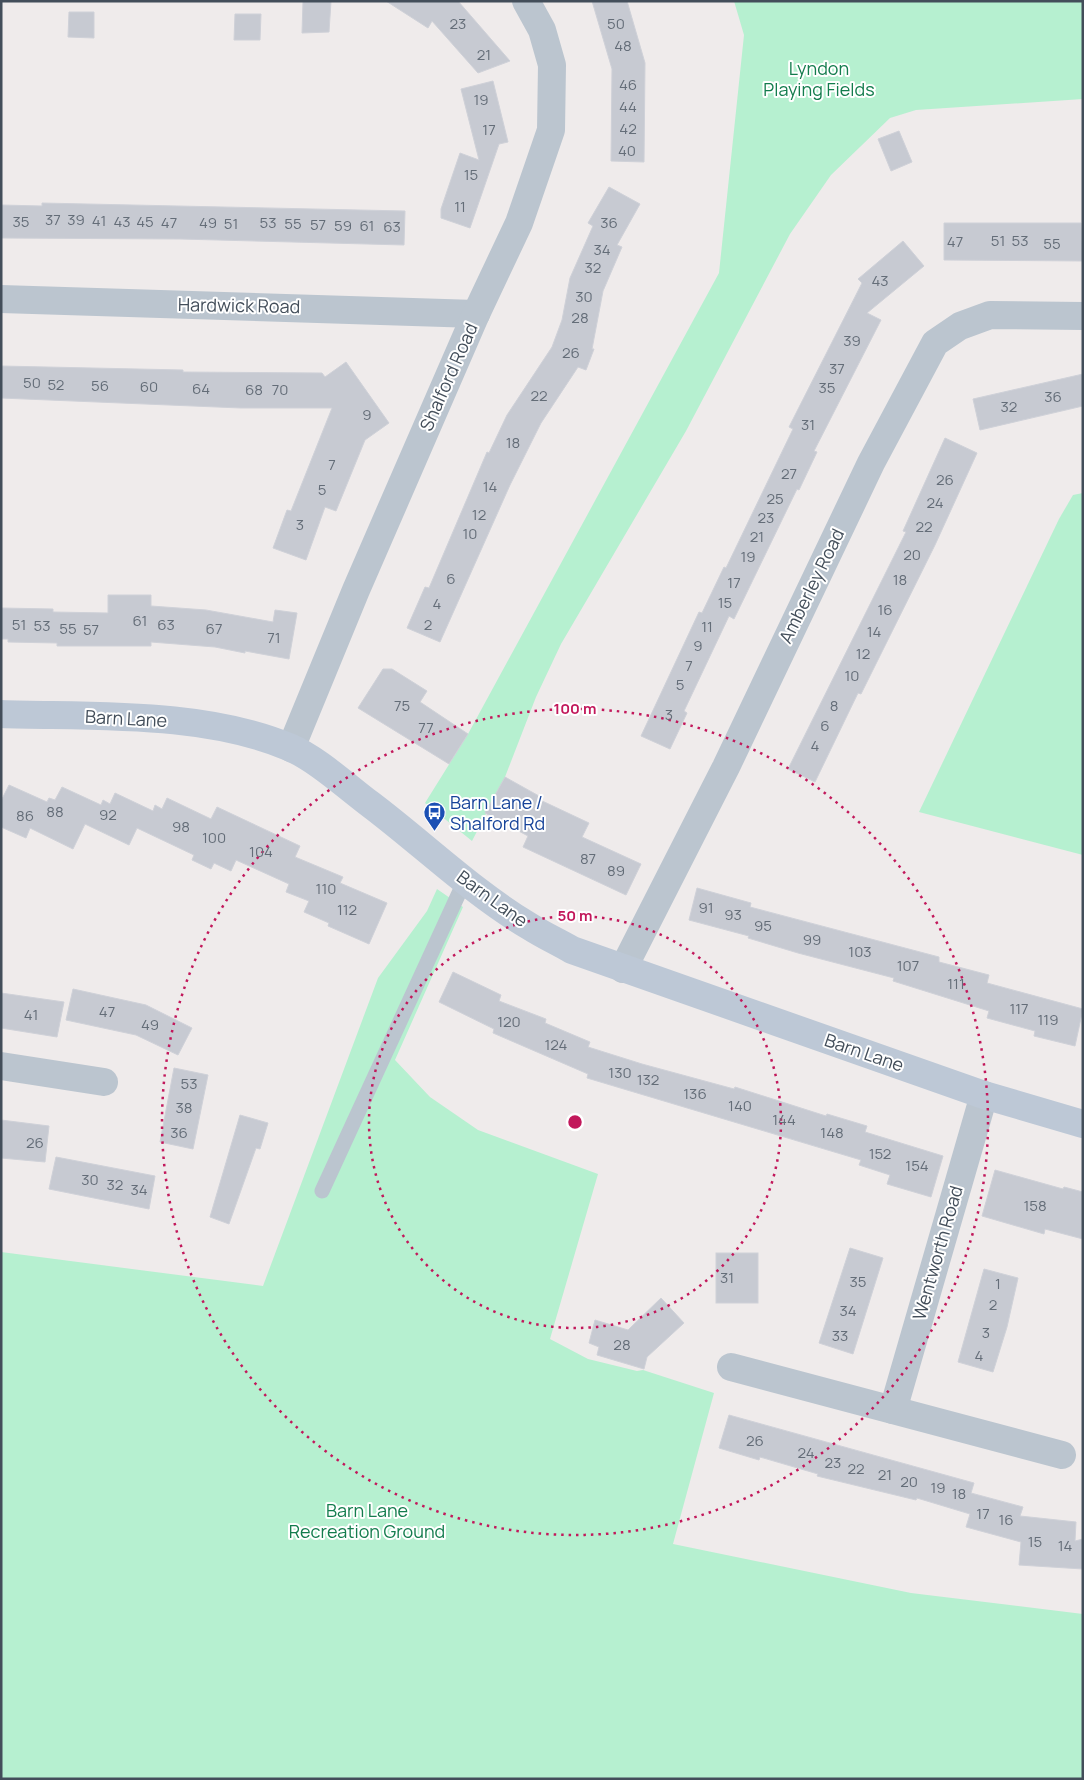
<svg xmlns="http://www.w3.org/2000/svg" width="1084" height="1780" viewBox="0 0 1084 1780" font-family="Manrope,sans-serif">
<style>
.green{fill:#b6f0d0}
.building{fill:#c7cad2;stroke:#cfd1d8}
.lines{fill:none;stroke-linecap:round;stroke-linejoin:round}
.lane{stroke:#bbc5cf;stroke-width:15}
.street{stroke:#bbc5cf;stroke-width:28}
.secondary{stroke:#bdc8d6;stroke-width:28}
.ring{fill:none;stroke:#c2185b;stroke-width:2.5;stroke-dasharray:2.5 5}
.labels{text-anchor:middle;stroke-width:4;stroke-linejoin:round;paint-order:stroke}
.number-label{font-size:15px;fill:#646d78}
.park-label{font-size:18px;fill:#137c4d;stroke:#fff}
.street-label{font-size:18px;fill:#434e5a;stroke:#fff}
.transit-label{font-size:18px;fill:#164399;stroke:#fff;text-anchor:start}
.centre{fill:#c2185b;stroke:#fff;stroke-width:2.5}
.ring-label{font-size:15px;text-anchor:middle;font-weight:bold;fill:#c2185b;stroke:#fff;stroke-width:4;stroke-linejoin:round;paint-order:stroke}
</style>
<rect width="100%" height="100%" fill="#efebeb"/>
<!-- green -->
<g class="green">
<polygon points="734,1 1083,1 1083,99 916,110 890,118 831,175 790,234 686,431 561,644 536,697 505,777 472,841 425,803 468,734 719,273 744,35"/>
<polygon points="1083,493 1083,855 919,812 1059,519 1073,495"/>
<polygon points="437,889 463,907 395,1060 430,1097 478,1130 598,1174 550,1339 588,1359 637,1371 643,1370 714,1393 673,1544 911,1593 1083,1614 1083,1779 1,1779 1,1252 263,1286 378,978 427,911"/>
</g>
<!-- building -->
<g class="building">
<polygon points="303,1 331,1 329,32 302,33"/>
<polygon points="386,1 458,1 510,61 478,73 432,21 428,28"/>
<polygon points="592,1 627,1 645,63 644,162 611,161 612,69"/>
<polygon points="69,12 94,12 94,38 68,37"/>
<polygon points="235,14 261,14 260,40 234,40"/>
<polygon points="493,81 508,142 499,144 470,228 441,218 441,209 460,153 479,160 461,89"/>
<polygon points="899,131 912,162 891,171 878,139"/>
<polygon points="609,187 640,204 617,245 622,247 603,291 592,349 594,349 586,370 578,367 541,423 510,485 440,642 407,628 425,587 429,588 487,452 489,453 507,415 552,347 562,320 570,278 593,226 588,223"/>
<polygon points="42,203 405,211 404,245 180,239 1,238 1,205 42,206"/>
<polygon points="944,223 1081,223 1083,261 944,260"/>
<polygon points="903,241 924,266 867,313 881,320 814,451 817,452 799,490 797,489 734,619 729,616 684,711 687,713 670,749 641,736 699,612 702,613 724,567 726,568 793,429 789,427 862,283 858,279"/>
<polygon points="346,362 389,423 365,440 336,511 325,507 306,560 273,548 287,510 291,511 332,408 241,408 1,398 1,366 183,370 183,372 322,373 325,377"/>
<polygon points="1083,374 1083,406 980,430 973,399"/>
<polygon points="945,438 977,453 935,545 861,694 858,693 815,782 788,769 906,532 903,531"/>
<polygon points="108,595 151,595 151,606 206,610 273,622 275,610 297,613 289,659 245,651 245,653 215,647 151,642 151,646 57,646 57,643 8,642 8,639 1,639 1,608 53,609 53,612 108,613"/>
<polygon points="383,669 392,669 427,691 420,702 468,734 449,764 358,708"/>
<polygon points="505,777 539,796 538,799 589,823 582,837 641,864 626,895 523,847 528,836 485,813"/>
<polygon points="9,785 47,802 49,798 55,800 62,787 101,805 103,800 110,804 115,793 153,811 155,805 162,809 167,798 211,819 217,807 300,846 295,857 343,877 340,883 387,903 369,944 328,926 329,923 304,912 309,901 286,892 289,884 236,860 231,871 214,863 211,869 192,860 194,855 137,828 129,845 85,824 73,849 30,828 26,838 1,827 1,801"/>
<polygon points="697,888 751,903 750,907 939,957 939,962 989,975 987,983 1083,1009 1075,1046 1034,1036 1035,1031 987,1018 989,1011 893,981 894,978 798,953 748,938 749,936 689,920"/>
<polygon points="453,972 501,995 499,1001 546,1019 545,1023 590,1042 588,1047 642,1064 734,1089 735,1087 826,1116 827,1114 867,1126 865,1132 943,1156 931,1197 887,1184 890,1175 859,1165 861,1160 587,1078 588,1074 493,1033 494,1029 439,1002"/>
<polygon points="73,989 146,1005 192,1028 178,1055 136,1035 66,1020"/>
<polygon points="1,993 64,1002 57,1037 1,1028"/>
<polygon points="174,1068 208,1075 193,1149 160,1142"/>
<polygon points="240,1115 268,1123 260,1149 256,1148 229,1224 210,1217"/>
<polygon points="1,1120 49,1126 45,1162 1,1158"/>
<polygon points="56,1157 155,1176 149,1209 49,1189"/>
<polygon points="995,1170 1063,1189 1064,1187 1083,1192 1083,1239 1045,1229 1044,1234 982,1216"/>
<polygon points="850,1248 883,1258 853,1354 819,1343"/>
<rect x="716" y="1253" width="42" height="50"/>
<polygon points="984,1269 1018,1278 1007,1327 993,1372 958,1362"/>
<polygon points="661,1298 684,1323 647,1357 644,1369 597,1355 599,1347 589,1343 595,1320 628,1330"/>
<polygon points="729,1415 974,1483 971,1493 1023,1507 1020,1516 1076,1522 1075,1541 1083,1539 1083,1569 1019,1565 1021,1542 966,1527 970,1514 917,1498 916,1500 817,1476 818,1474 760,1457 759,1460 719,1448"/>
</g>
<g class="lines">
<!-- lane -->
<polyline class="lane" points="322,1191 465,880"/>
<!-- street -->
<g class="street">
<polyline points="1,299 476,314"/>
<polyline points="291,748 356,590 476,314 519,223 551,130 552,65 542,30 526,1"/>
<polyline points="623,969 726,767 871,463 935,343 960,326 990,315 1083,316"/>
<polyline points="1,1066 104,1082"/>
<polyline points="731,1367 1062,1455"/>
<polyline points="893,1410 984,1095"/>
</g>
<!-- secondary -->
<path class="secondary" d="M1,714C94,717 203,711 289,747C317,759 346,786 370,804C423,844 472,892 529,926C543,935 558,942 572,950L984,1095L1083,1124"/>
</g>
<!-- distance rings -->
<g class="ring">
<circle cx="575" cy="1122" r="206"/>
<circle cx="575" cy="1122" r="413"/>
</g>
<!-- icons -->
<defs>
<symbol id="bus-pin" viewBox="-11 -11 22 30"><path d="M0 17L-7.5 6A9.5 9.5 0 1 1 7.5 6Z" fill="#1a4fb4" stroke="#fff"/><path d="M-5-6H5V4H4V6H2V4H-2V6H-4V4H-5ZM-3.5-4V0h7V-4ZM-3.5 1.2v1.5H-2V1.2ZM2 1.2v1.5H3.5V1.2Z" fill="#fff"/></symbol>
</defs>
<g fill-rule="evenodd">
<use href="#bus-pin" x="422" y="800" width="25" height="34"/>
</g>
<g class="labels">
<!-- number labels -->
<g class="number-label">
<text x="458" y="29">23</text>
<text x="616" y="29">50</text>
<text x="623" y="51">48</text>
<text x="484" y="60">21</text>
<text x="628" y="90">46</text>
<text x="481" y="105">19</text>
<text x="628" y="112">44</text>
<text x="628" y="134">42</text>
<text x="489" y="135">17</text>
<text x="627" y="156">40</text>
<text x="471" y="180">15</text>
<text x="460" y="212">11</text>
<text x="53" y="225">37</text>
<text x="76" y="225">39</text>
<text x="99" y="226">41</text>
<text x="21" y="227">35</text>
<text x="122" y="227">43</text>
<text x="145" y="227">45</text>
<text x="169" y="228">47</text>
<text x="208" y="228">49</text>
<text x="268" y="228">53</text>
<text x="609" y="228">36</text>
<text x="231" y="229">51</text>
<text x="293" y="229">55</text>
<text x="318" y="230">57</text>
<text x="343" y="231">59</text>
<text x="367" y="231">61</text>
<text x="392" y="232">63</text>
<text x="998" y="246">51</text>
<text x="1020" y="246">53</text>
<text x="955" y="247">47</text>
<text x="1052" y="249">55</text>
<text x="602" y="255">34</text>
<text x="593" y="273">32</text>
<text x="880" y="286">43</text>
<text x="584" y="302">30</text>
<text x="580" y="323">28</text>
<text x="852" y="346">39</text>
<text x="571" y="358">26</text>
<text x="837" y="374">37</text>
<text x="32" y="388">50</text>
<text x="56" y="390">52</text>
<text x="100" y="391">56</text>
<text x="149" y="392">60</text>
<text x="827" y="393">35</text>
<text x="201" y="394">64</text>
<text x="254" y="395">68</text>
<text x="280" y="395">70</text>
<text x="539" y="401">22</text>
<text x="1053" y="402">36</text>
<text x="1009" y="412">32</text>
<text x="367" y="420">9</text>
<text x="808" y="430">31</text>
<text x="513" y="448">18</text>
<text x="332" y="470">7</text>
<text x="789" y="479">27</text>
<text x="945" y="485">26</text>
<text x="490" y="492">14</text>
<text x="322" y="495">5</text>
<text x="775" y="504">25</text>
<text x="935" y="508">24</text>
<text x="479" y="520">12</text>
<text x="766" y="523">23</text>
<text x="300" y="530">3</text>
<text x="924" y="532">22</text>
<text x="470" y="539">10</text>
<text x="757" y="542">21</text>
<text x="912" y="560">20</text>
<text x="748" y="562">19</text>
<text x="451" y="584">6</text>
<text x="900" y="585">18</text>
<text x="734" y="588">17</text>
<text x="725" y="608">15</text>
<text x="437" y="609">4</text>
<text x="885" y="615">16</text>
<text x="140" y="626">61</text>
<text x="19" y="630">51</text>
<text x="166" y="630">63</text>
<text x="428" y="630">2</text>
<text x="42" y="631">53</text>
<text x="707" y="632">11</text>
<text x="68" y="634">55</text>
<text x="214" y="634">67</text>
<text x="91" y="635">57</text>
<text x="874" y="637">14</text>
<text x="274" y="643">71</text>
<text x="698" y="651">9</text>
<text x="863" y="659">12</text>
<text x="689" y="671">7</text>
<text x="852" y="681">10</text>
<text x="680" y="690">5</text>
<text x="402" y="711">75</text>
<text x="834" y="711">8</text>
<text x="669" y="720">3</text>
<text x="825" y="731">6</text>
<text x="426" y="733">77</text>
<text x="815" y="751">4</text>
<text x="55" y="817">88</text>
<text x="108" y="820">92</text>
<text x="25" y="821">86</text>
<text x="181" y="832">98</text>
<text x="214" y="843">100</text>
<text x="261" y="857">104</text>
<text x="588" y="864">87</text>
<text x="616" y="876">89</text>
<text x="326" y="894">110</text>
<text x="706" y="913">91</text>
<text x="347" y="915">112</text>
<text x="733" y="920">93</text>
<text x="763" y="931">95</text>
<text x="812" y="945">99</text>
<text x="860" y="957">103</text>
<text x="908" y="971">107</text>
<text x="956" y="989">111</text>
<text x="1019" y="1014">117</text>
<text x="107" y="1017">47</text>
<text x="31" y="1020">41</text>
<text x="1048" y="1025">119</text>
<text x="509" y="1027">120</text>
<text x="150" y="1030">49</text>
<text x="556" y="1050">124</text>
<text x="620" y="1078">130</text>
<text x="648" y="1085">132</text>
<text x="189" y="1089">53</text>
<text x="695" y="1099">136</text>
<text x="740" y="1111">140</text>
<text x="184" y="1113">38</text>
<text x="784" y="1125">144</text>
<text x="179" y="1138">36</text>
<text x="832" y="1138">148</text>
<text x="35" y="1148">26</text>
<text x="880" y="1159">152</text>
<text x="917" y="1171">154</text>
<text x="90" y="1185">30</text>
<text x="115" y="1190">32</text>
<text x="139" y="1195">34</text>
<text x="1035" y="1211">158</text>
<text x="727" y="1283">31</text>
<text x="858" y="1287">35</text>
<text x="998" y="1289">1</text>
<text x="993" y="1310">2</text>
<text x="848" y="1316">34</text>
<text x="986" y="1338">3</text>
<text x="840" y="1341">33</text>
<text x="622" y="1350">28</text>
<text x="979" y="1361">4</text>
<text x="755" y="1446">26</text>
<text x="806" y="1458">24</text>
<text x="833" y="1468">23</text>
<text x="856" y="1474">22</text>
<text x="885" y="1480">21</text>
<text x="909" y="1487">20</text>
<text x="938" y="1493">19</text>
<text x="959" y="1499">18</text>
<text x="983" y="1519">17</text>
<text x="1006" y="1525">16</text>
<text x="1035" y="1547">15</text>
<text x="1065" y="1551">14</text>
</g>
<!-- park labels -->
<g class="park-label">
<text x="819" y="75">Lyndon<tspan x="819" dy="21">Playing Fields</tspan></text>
<text x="367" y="1517">Barn Lane<tspan x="367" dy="21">Recreation Ground</tspan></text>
</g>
<!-- street labels -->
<g class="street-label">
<text transform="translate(239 306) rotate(1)" y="6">Hardwick Road</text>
<text transform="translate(449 377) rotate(-66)" y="6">Shalford Road</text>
<text transform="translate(812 586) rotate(-64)" y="6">Amberley Road</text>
<text transform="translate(126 719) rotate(3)" y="6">Barn Lane</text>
<text transform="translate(492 899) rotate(36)" y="6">Barn Lane</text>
<text transform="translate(864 1053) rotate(19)" y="6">Barn Lane</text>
<text transform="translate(938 1253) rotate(-74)" y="6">Wentworth Road</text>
</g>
<!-- transit labels -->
<g class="transit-label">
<text x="450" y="809">Barn Lane /<tspan x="450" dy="21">Shalford Rd</tspan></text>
</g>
</g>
<circle cx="575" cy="1122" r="8" class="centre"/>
<g class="ring-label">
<text x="575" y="714">100 m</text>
<text x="575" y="921">50 m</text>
</g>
<!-- border -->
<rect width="1084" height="1780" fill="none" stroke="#434e5a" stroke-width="5"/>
</svg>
